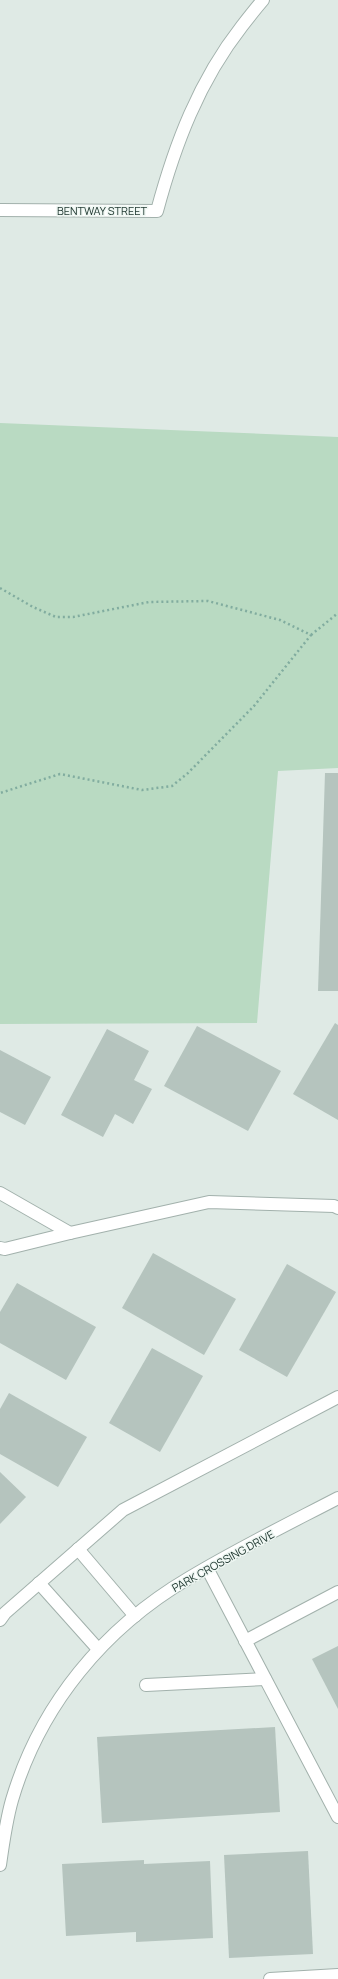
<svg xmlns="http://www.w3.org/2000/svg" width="338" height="1979" viewBox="0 0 338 1979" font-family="Manrope,sans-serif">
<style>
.green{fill:#b9dac2}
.building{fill:#b5c4be}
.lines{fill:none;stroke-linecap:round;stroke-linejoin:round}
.minor-casing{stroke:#a2b1ac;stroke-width:14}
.path{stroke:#81ac9f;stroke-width:2.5;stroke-dasharray:2 3;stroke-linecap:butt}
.minor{stroke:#fff;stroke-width:12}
.labels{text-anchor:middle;stroke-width:3;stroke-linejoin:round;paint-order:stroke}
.street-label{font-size:11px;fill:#213932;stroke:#eff7f3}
</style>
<rect width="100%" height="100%" fill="#dfeae5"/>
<!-- green -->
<polygon class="green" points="0,423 338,437 338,768 278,771 257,1023 0,1024"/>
<!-- building -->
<g class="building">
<polygon points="325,773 338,773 338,991 318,991"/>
<polygon points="335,1023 338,1025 338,1120 293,1094"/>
<polygon points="197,1026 281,1071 248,1131 164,1086"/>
<polygon points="107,1029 149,1051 134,1080 152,1089 133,1124 115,1114 103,1137 61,1115"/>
<polygon points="0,1050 51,1077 25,1125 0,1112"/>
<polygon points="153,1253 236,1299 204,1355 122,1308"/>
<polygon points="287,1264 336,1292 287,1377 239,1350"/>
<polygon points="17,1283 96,1327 66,1380 0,1343 0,1312"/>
<polygon points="152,1348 203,1376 160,1452 109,1423"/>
<polygon points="9,1393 87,1437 58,1487 0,1454 0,1409"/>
<polygon points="0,1472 26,1497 0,1524"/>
<polygon points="338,1646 338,1709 312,1659"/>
<polygon points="275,1727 280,1812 102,1823 97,1737"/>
<polygon points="308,1851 313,1954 229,1958 224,1855"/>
<polygon points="144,1860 144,1864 210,1861 213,1938 136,1942 136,1932 66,1936 62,1864"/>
</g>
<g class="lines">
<defs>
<g id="minor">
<path d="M0,210L157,211C175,144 199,81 242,26C249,17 256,8 263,0"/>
<polyline points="0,1193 70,1233"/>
<polyline points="0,1248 5,1249 70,1233 209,1202 334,1206 338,1208"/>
<polyline points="78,1549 135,1616"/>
<polyline points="207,1568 338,1817"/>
<polyline points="39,1583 98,1649"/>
<polyline points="0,1620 5,1613 123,1510 338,1397"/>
<polyline points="245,1641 338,1592"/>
<polyline points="146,1685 265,1679"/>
<path d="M0,1865C3,1843 6,1821 12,1800C40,1705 104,1628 189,1578C237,1549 288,1524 338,1498"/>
<polyline points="270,1979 338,1975"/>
</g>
</defs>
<!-- minor casing -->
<use href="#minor" class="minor-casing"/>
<!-- path -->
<g class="path">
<polyline points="0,588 33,607 56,617 73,617 149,602 208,601 280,620 311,635 254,706 188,773 172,786 142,790 60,774 0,793"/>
<polyline points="311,635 338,613"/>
</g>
<!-- minor -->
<use href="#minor" class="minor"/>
</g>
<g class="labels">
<!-- street labels -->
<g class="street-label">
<text x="102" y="215">BENTWAY STREET</text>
<text transform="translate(223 1561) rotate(-29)" y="4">PARK CROSSING DRIVE</text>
</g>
</g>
</svg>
